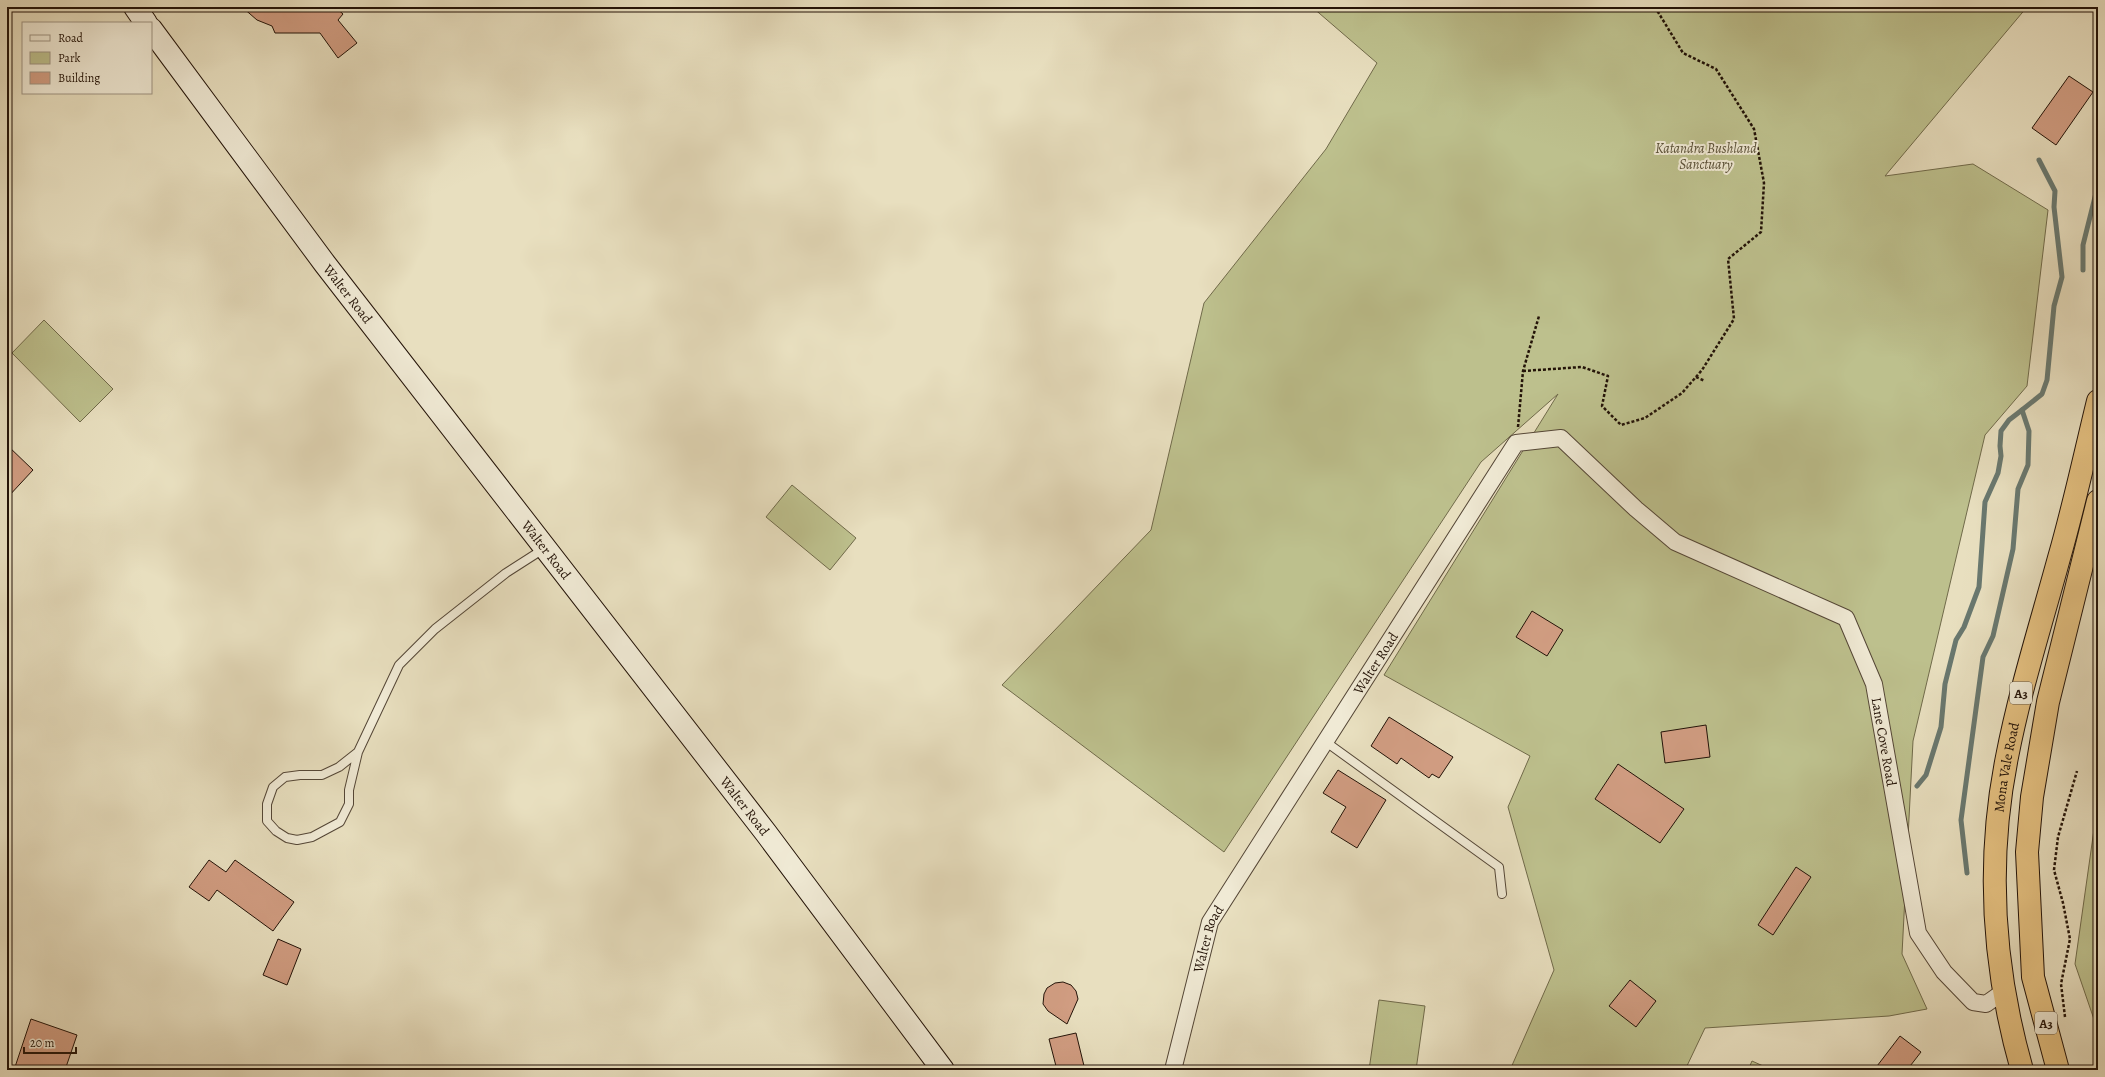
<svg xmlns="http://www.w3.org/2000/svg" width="2105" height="1077" viewBox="0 0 2105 1077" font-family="Alegreya,serif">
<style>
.green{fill:#bdc08d;stroke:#706a4a}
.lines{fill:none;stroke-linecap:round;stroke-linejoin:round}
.stream{stroke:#69786f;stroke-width:5}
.building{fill:#d19d82;stroke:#231308}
.lane-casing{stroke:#544636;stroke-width:10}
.street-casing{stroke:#544636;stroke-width:18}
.secondary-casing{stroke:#231308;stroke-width:24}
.highway-casing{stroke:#231308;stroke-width:24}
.path{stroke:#231308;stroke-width:2.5;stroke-dasharray:3 2;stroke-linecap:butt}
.lane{stroke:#f0ead5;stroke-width:8}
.street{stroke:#f0ead5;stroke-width:16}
.secondary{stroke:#f0ead5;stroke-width:22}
.highway{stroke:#e4c080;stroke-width:22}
.labels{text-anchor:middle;stroke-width:4;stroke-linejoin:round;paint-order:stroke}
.shield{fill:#f0ead5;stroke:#605446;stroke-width:1}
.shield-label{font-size:13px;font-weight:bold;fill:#231308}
.park-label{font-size:14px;font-style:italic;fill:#595037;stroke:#f0ead5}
.street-label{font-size:14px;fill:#231308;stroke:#f0ead5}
</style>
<rect width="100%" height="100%" fill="#e8dfbf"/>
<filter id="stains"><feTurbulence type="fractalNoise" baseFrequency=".005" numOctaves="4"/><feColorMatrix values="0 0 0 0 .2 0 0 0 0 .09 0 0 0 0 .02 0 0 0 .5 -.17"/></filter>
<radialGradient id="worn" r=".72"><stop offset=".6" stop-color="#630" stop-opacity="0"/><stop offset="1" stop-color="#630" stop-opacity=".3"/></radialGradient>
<!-- green -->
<g class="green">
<polygon points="1312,7 2027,7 1885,176 1973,164 2048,210 2027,386 1985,435 1913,741 1902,954 1927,1009 1889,1016 1705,1028 1685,1070 1510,1070 1554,970 1508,807 1530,756 1384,675 1558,394 1481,462 1224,852 1002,685 1151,530 1204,303 1326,149 1377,63"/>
<polygon points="44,320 113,389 80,422 12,353"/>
<polygon points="792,485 856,538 830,570 766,517"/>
<polygon points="2098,801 2098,1031 2075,964"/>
<polygon points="1379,1000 1425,1006 1416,1070 1369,1070"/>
<polygon points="1752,1061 1772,1070 1748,1070"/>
</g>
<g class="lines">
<!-- stream -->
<g class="stream">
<polyline points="2083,270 2083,245 2098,185"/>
<polyline points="1917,786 1926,775 1941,727 1945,684 1956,640 1964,627 1979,587 1985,502 1998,473 2001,456 2000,446 2001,431 2009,420 2022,410"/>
<polyline points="1967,873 1961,820 1983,657 1993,636 2013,549 2018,489 2028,465 2029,431 2022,410 2042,394 2047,380 2054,306 2062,277 2054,207 2055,191 2039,160"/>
</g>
</g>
<!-- building -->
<g class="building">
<polygon points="242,7 335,7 343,14 338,20 357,43 338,58 320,33 275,33 272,26 257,20"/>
<polygon points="2069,76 2093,92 2056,145 2032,128"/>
<polygon points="7,445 33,470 7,498"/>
<polygon points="1532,611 1563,630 1547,656 1516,637"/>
<polygon points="1389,717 1453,757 1439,778 1432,774 1429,778 1401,758 1397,764 1371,746"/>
<polygon points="1706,725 1710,757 1665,763 1661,732"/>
<polygon points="1618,764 1684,809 1660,843 1595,799"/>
<polygon points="1338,770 1386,800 1357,848 1331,832 1346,807 1323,793"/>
<polygon points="209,860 226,872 235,860 294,902 273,931 217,890 209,901 189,887"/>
<polygon points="1796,867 1811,877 1773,935 1758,925"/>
<polygon points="278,939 301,949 287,985 263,975"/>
<polygon points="1630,980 1656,1001 1636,1027 1609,1006"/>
<polygon points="1063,982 1071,985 1076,991 1078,999 1067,1024 1048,1011 1043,1004 1044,994 1047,988 1055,983"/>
<polygon points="31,1019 77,1035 65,1070 14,1070"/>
<polygon points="1076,1033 1085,1070 1057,1070 1049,1039"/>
<polygon points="1900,1036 1921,1052 1907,1070 1874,1070"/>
</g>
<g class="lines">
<defs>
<g id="lane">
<polyline points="1326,742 1499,867 1502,894"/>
<polyline points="358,752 349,790 349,804 340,822 312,837 297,840 287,838 276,831 267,821 267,804 273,787 285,777 300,775 322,775 339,767 358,752 399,665 435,629 506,573 545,548"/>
</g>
<g id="street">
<path id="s1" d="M1173,1070L1210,922L1516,443L1561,438L1636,509L1675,542L1846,618L1874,684L1918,933L1944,972L1973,1002L1986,1004L2003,992"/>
</g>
<g id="secondary">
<polyline points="135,7 146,23"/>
<path id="s2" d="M151,29L325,264L766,833L943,1070"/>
</g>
<g id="highway">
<path id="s3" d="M2022,1070C1993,968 1986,862 2007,757C2020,690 2041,624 2059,558C2074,506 2085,454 2098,401"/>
<polyline points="2058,1070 2033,977 2027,852 2032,797 2048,702 2098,501"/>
</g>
</defs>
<!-- lane casing -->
<use href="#lane" class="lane-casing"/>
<!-- street casing -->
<use href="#street" class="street-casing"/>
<!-- secondary casing -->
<use href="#secondary" class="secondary-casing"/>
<!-- highway casing -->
<use href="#highway" class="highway-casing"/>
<!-- path -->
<g class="path">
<polyline points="1523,371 1582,367 1608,376 1602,406 1621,425 1645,418 1682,393 1702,370 1734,319 1728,259 1761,232 1764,183 1754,129 1716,69 1683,53 1655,7"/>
<polyline points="1696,377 1705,381"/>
<polyline points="1518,427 1523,371 1539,316"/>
<polyline points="2065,1017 2061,984 2070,939 2063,903 2054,870 2058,837 2077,771"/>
</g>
<!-- lane -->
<use href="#lane" class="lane"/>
<!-- street -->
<use href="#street" class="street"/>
<!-- secondary -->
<use href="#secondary" class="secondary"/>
<!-- highway -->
<use href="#highway" class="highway"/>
</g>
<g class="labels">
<!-- shield labels -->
<g class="shield">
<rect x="2010" y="682" width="22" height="22" rx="3"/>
<rect x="2035" y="1012" width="22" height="22" rx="3"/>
</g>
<g class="shield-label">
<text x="2021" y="698">A3</text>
<text x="2046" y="1028">A3</text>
</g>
<!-- park labels -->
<g class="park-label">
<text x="1706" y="153">Katandra Bushland<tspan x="1706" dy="16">Sanctuary</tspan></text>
</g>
<!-- street labels -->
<g class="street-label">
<text dy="5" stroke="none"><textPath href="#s2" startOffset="330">Walter Road</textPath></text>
<text dy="5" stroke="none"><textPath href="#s2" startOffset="654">Walter Road</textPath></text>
<text dy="5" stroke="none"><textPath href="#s1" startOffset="460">Walter Road</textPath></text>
<text dy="5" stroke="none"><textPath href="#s1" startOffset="1238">Lane Cove Road</textPath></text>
<text dy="5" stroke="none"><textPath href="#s3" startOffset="306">Mona Vale Road</textPath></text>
<text dy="5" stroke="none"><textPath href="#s2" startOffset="978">Walter Road</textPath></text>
<text dy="5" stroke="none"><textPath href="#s1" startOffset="136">Walter Road</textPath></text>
</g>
</g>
<!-- margin -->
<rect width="2105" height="1077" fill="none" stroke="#e8dfbf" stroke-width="24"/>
<rect x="8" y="8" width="2089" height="1061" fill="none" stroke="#231308" stroke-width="2"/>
<rect x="12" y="12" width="2081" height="1053" fill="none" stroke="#231308"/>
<!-- legend -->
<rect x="22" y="22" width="130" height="72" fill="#f0ead5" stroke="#9e9483"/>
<rect x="30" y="35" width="20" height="6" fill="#f0ead5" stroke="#9e9483"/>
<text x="58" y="42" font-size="12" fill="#231308">Road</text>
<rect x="30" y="52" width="20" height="12" fill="#bdc08d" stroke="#9e9483"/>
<text x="58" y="62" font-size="12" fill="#231308">Park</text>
<rect x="30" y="72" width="20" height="12" fill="#d19d82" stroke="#9e9483"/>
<text x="58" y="82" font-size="12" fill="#231308">Building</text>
<!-- scale -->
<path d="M24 1047v6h52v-6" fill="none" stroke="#231308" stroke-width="2"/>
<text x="30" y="1047" font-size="12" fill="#231308" stroke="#f0ead5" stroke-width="3" paint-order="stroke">20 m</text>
<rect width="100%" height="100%" filter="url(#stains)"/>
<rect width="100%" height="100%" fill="url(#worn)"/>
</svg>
